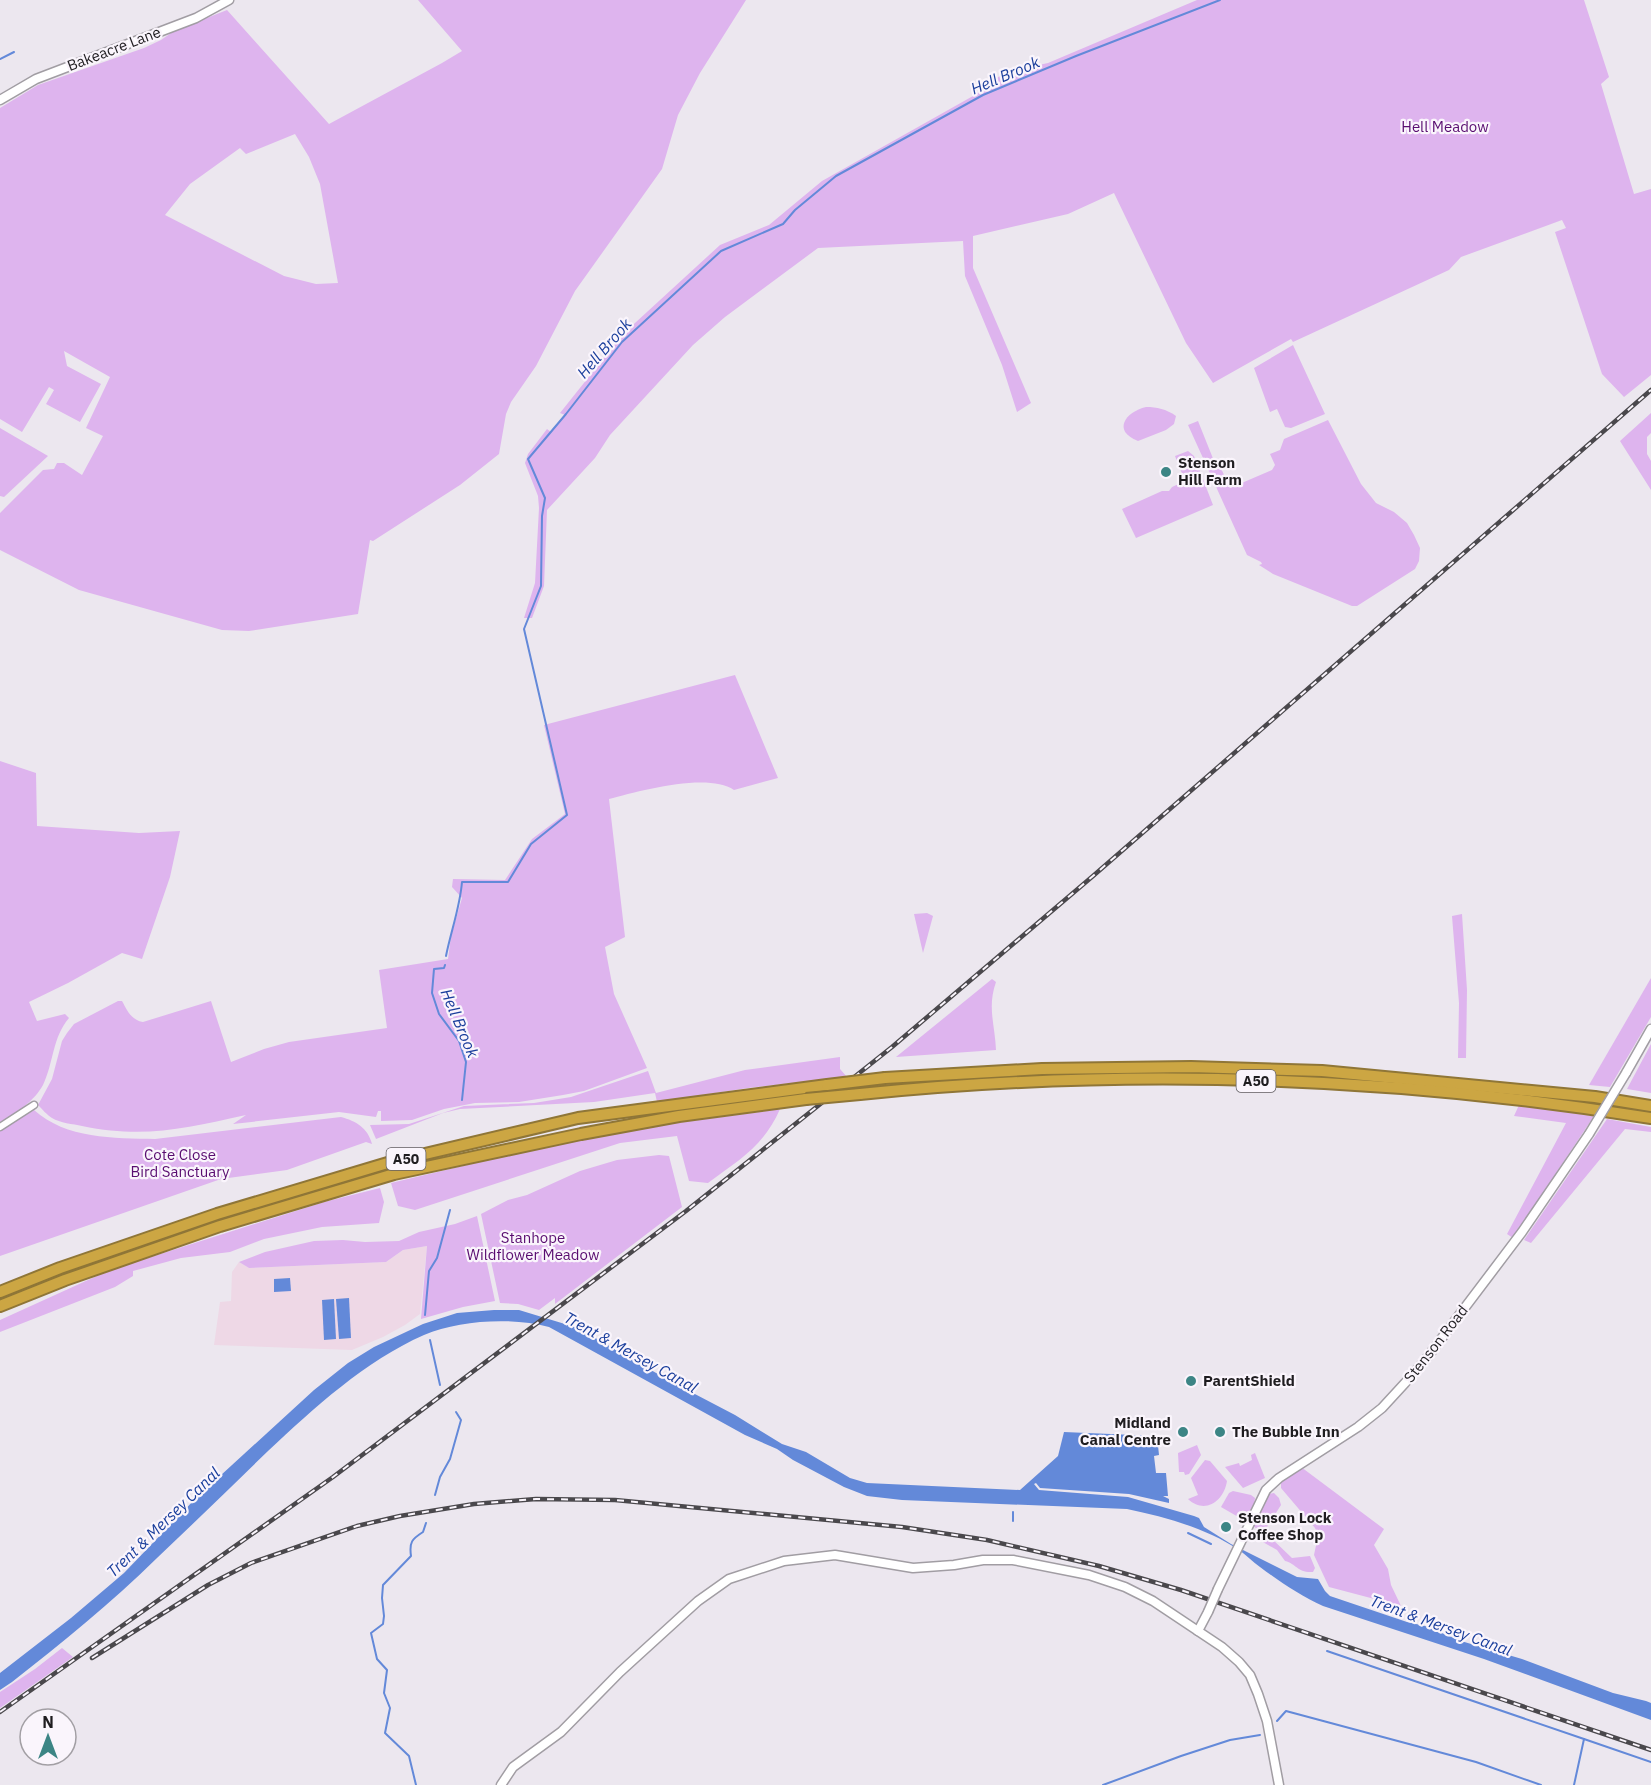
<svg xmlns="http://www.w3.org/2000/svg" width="1651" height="1785" viewBox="0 0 1651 1785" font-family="'IBM Plex Sans',sans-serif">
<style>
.industrial{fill:#eed8e6}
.green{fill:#deb4ee;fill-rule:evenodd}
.water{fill:#6389d9}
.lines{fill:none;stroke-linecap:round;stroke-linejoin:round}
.stream{stroke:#6389d9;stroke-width:2}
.street-casing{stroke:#a19da3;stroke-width:9}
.secondary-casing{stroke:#a19da3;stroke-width:11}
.highway-casing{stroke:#8f7637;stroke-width:14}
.street{stroke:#fff;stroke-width:6}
.secondary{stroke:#fff;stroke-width:8}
.highway{stroke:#cca643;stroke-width:10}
.rail-casing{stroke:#4a484c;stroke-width:4.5}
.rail{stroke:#faf5fc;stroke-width:2;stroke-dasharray:7;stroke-linecap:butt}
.secondary-bridge-casing{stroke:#a19da3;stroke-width:11;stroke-linecap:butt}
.highway-bridge-casing{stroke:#8f7637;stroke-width:14;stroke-linecap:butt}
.secondary-bridge{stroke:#fff;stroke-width:8}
.highway-bridge{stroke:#cca643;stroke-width:10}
.poi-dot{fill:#3c8585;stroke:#faf5fc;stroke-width:2}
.labels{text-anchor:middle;stroke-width:4.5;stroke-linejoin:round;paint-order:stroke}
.shield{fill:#faf5fc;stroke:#615e62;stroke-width:1.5}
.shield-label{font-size:14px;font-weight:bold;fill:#1f1d20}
.street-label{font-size:15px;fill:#1f1d20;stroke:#faf5fc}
.park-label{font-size:15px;fill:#590d70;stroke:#faf5fc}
.poi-label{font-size:15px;font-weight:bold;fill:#1f1d20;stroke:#faf5fc;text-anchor:start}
.water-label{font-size:16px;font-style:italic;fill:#1a3e9c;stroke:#faf5fc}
</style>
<rect width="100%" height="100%" fill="#ece7ef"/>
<!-- industrial -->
<polygon class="industrial" points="427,1246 420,1314 405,1325 383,1337 352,1350 214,1345 220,1302 231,1301 232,1272 239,1262 249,1268 386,1262 403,1250"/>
<!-- green -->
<g class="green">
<path d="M418,0H746L700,73L678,115L662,169L575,291L536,366L511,402L506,414L499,454L460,485L373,541L370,540L358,614L249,631L222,630L79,590L0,550V513L43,470L54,469L57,463H64L82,475L103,436L86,428L110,377L64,351L67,366L101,384L80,422L46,404L54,390L49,387L22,432L0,419V108L38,85L144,48L161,40L174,31L227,10L329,124L442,63L462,51ZM295,134L309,157L320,184L338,283L316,284L284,276L165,215L190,184L240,148L246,154Z"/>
<polygon points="1197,0 1584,0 1609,77 1601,84 1634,194 1651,189 1651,375 1624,397 1602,374 1555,232 1566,228 1562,220 1461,257 1449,270 1293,342 1291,339 1213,383 1186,343 1114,193 1068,214 973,236 973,268 1031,403 1017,412 1002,365 965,276 963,241 818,248 725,317 693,345 610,435 595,458 547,510 544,586 532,618 524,618 535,583 539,508 538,496 525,463 528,454 547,429 551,432 565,415 560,413 623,334 720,245 769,225 822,181 973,96 994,82 998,77 1012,71 1048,63"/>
<polygon points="1293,345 1325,414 1291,428 1285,427 1277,409 1270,412 1254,368"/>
<path d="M1146,407C1157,407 1166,409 1176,416L1174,424L1166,430L1138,441C1112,431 1125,412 1146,407Z"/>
<polygon points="1651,413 1651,433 1647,437 1647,454 1651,461 1651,490 1620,441"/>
<polygon points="1328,420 1361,484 1376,503 1394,512 1407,523 1414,535 1420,548 1419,561 1415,569 1357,606 1352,606 1273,574 1259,565 1262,564 1261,562 1247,555 1188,425 1198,421 1214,461 1219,464 1230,488 1272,470 1275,465 1270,454 1280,450 1284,439"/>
<polygon points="0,428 48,456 4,497 0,496"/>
<polygon points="1188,451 1194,456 1213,505 1136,538 1122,509 1162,491 1169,491 1172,487 1185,481 1175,456"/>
<path d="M735,675L778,778L734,790C708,772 639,791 609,799L625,937L605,947L614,994L647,1068L584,1091L563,1095L519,1102L475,1103L444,1109L412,1120L381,1121V1111H378L376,1117L339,1112L233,1124L246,1115C186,1128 145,1139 82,1126C73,1124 60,1123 52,1118C47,1115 42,1109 38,1105L52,1079L62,1041L67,1033L74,1024L118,1001H122C127,1010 131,1020 143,1022L211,1001L231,1062L264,1049L289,1042L387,1028L379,970L448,959L451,936L462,898L452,887L453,879L505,880L532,839L565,814L544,725Z"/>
<path d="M0,761L36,773L37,826L139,833L180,831L170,877L142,959L122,953L68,983L29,1002L37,1021L65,1014L69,1018C52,1038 54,1062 43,1085C35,1100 15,1115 0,1122Z"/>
<polygon points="927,913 933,916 923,953 914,914"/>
<polygon points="1462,914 1467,990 1466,1058 1458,1058 1459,1003 1452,916"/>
<polygon points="1651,978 1651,1017 1610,1087 1589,1085"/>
<path d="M992,979L996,982C987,1007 995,1025 996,1050L896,1057Z"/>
<polygon points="1651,1044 1651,1093 1627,1089"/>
<polygon points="840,1057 840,1069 847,1077 748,1088 657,1102 655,1093 594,1102 460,1109 443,1113 376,1139 370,1125 409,1124 464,1106 534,1103 571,1097 648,1071 656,1093 745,1070"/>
<polygon points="1519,1105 1594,1116 1513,1238 1507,1234 1566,1123 1514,1116"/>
<path d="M780,1109C764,1146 739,1160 708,1183L689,1181L677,1136L620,1143L415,1210L398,1206L391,1183L530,1150L668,1124Z"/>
<path d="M34,1110C66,1139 114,1138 155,1139L341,1117C356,1121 368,1128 372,1144L366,1142L287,1170L221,1179L0,1256V1131Z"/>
<polygon points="1607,1119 1651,1127 1651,1132 1625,1129 1531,1243 1524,1240"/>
<polygon points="659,1155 669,1156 682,1207 555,1304 555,1298 539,1310 518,1304 500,1303 481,1214 508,1200 527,1195 580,1171 617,1160"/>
<polygon points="380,1188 384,1202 379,1223 322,1227 264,1239 230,1252 181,1258 133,1271 133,1276 115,1287 0,1332 0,1320 110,1270 324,1202"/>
<polygon points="477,1216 495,1301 463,1307 421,1319 427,1246 403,1250 386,1262 249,1268 239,1262 265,1252 314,1241 343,1240 365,1242 399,1241 419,1232 455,1224"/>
<polygon points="1197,1445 1201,1455 1189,1474 1185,1475 1184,1472 1179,1472 1178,1453"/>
<polygon points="1255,1453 1265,1478 1243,1488 1225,1467 1239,1463 1240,1466 1252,1460 1251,1455"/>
<path d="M1205,1460L1210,1461L1227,1481C1224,1501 1205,1515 1188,1499L1198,1495L1191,1478Z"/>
<polygon points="1301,1467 1384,1529 1374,1545 1388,1569 1391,1585 1401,1606 1329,1587 1314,1555 1318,1536 1315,1528 1281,1488 1281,1479"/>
<polygon points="1233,1491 1251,1495 1255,1498 1254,1505 1247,1522 1221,1507 1229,1493"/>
<path d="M1274,1493L1279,1498L1281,1505L1267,1527L1269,1536L1292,1558L1310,1556L1315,1568L1313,1572C1297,1573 1297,1564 1285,1561L1277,1550L1254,1537L1257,1529L1252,1525L1268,1494Z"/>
<polygon points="62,1648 73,1657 0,1708 0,1692 35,1669"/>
</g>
<!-- water -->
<g class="water">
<polygon points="290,1278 291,1291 274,1292 274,1279"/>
<polygon points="349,1298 351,1338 339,1339 336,1299"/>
<polygon points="334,1299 336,1339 324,1340 322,1300"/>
<path d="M494,1310H519L578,1328L670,1381L735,1415L782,1444L806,1452L850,1478L867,1483L1020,1490L1058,1456L1064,1432L1157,1436L1159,1455L1154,1456L1156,1473H1166L1168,1496H1163L1169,1499V1503L1129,1494L1040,1488L1036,1483L1034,1484L1039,1490L1128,1497L1194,1516L1199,1518L1204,1527L1231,1544L1297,1577L1318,1579L1325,1591L1330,1596L1407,1622L1425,1626L1461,1641L1522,1659L1613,1693L1646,1701L1651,1703V1720L1484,1659L1323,1606C1301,1596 1280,1582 1260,1567C1253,1562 1246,1555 1239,1550C1206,1528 1165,1517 1127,1509L902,1500L867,1496L844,1487L793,1460L777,1449L745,1435L549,1327C512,1317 459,1320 424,1335C365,1361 314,1408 268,1451C231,1487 194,1523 157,1558C111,1603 62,1643 12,1682L0,1690V1673L71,1618L124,1573L196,1498L314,1390L348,1363L374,1347L423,1324L457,1313Z"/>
</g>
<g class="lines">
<!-- stream -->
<g class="stream">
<polyline points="0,59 14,52"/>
<path d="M446,956C451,931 460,907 462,882H508L531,844L567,815L524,629L541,586L542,516L545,498L528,459L566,414L622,342L721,251L783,224L795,210L836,176L983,95L1076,56L1220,0"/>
<polyline points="445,965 444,968 434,969 432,993 439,1014 459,1041 466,1062 462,1100"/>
<polyline points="425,1315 429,1271 437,1258 450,1210"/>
<polyline points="430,1340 440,1385"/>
<polyline points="435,1495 440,1477 450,1459 461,1420 456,1412"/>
<polyline points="1013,1512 1013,1521"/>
<polyline points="1188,1533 1211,1544"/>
<polyline points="1327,1651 1584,1739"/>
<polyline points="1277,1721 1286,1711 1476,1762 1541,1785"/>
<path d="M416,1785L409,1756L385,1733L390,1708L384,1693L387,1670L377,1659L371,1633L383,1624L384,1616L382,1598L383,1585L411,1556C409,1542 412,1539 423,1532L426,1523"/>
<polyline points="1103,1785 1181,1756 1230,1740 1260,1735"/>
<polyline points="1574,1785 1584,1739 1651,1762"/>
</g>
<defs>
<polyline id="street" points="0,1127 34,1105"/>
<g id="secondary">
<polyline points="0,100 36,79 196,18 229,0"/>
<polyline points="1626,1073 1651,1029"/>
<polyline points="1218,1589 1266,1490 1279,1478 1358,1427 1382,1408 1405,1383 1426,1359 1522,1232 1589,1134"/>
<polyline points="1198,1631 1208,1612"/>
<polyline points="501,1785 513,1767 561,1732 620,1672 698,1601 729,1579 784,1561 835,1555 913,1568 954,1565 983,1560 1013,1560 1089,1575 1125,1587 1153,1601 1222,1647 1239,1662 1250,1675 1258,1694 1267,1721 1279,1785"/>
</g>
<g id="highway">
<polyline points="885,1078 1042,1069 1191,1067 1322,1071 1595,1097 1651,1106"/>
<path d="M860,1094C1123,1067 1390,1076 1651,1118"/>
<polyline points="0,1292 60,1268 217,1214 391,1162 578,1118 827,1085"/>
<polyline points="0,1306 65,1280 220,1226 394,1174 581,1134 679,1116 806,1099"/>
</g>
</defs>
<!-- street casing -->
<use href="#street" class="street-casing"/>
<!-- secondary casing -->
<use href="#secondary" class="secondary-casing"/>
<!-- highway casing -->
<use href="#highway" class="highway-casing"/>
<!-- street -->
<use href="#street" class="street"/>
<!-- secondary -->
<use href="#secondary" class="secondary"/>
<!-- highway -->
<use href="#highway" class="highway"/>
<defs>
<g id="rail">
<polyline points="92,1658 208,1585 251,1563 357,1526 400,1516 474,1504 536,1499 615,1500 902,1527 987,1540 1099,1566 1181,1590 1651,1750"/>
<polyline points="0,1712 333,1477 686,1211 892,1047 1093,876 1651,390"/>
</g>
</defs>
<!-- rail casing -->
<use href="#rail" class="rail-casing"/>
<!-- rail -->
<use href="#rail" class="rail"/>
<defs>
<g id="secondary-bridge">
<polyline points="1589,1134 1626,1073"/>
<polyline points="1208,1612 1218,1589"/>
</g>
<g id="highway-bridge">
<polyline points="827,1085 885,1078"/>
<polyline points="806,1099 860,1094"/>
</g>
</defs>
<!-- secondary-bridge casing -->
<use href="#secondary-bridge" class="secondary-bridge-casing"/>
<!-- highway-bridge casing -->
<use href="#highway-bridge" class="highway-bridge-casing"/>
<!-- secondary-bridge -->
<use href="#secondary-bridge" class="secondary-bridge"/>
<!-- highway-bridge -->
<use href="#highway-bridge" class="highway-bridge"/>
</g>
<!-- markers -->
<g class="poi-dot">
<circle cx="1166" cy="472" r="6"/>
<circle cx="1191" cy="1381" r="6"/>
<circle cx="1183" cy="1432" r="6"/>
<circle cx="1220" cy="1432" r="6"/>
<circle cx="1226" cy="1527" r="6"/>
</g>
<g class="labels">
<!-- shield labels -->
<g class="shield">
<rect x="1236.5" y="1070" width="39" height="22" rx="4.5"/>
<rect x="386.5" y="1148" width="39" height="22" rx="4.5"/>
</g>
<g class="shield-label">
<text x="1256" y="1086">A50</text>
<text x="406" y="1164">A50</text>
</g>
<!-- street labels -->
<g class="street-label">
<text transform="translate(114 49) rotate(-21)" y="5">Bakeacre Lane</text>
<text transform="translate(1436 1344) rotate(-52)" y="5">Stenson Road</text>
</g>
<!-- park labels -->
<g class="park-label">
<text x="1445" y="132">Hell Meadow</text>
<text x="180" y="1160">Cote Close<tspan x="180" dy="17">Bird Sanctuary</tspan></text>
<text x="533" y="1243">Stanhope<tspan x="533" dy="17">Wildflower Meadow</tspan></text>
</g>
<!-- poi labels -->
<g class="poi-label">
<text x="1178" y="468">Stenson<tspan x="1178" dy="17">Hill Farm</tspan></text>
<text x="1203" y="1386">ParentShield</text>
<text x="1171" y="1428" text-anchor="end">Midland<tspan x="1171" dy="17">Canal Centre</tspan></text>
<text x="1232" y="1437">The Bubble Inn</text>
<text x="1238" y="1523">Stenson Lock<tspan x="1238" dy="17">Coffee Shop</tspan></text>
</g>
<!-- water labels -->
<g class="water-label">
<text transform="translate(1005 75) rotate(-23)" y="6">Hell Brook</text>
<text transform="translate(604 348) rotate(-49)" y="6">Hell Brook</text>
<text transform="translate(460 1023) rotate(67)" y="6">Hell Brook</text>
<text transform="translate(631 1352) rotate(29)" y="6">Trent &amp; Mersey Canal</text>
<text transform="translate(163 1522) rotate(-44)" y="6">Trent &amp; Mersey Canal</text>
<text transform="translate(1441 1625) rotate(20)" y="6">Trent &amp; Mersey Canal</text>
</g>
</g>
<!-- north arrow -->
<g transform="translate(48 1737)"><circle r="28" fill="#faf5fc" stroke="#a29fa4" stroke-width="1.5"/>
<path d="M0-4.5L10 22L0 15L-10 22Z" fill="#3c8585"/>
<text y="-9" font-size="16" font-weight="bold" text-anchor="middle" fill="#1f1d20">N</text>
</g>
</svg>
